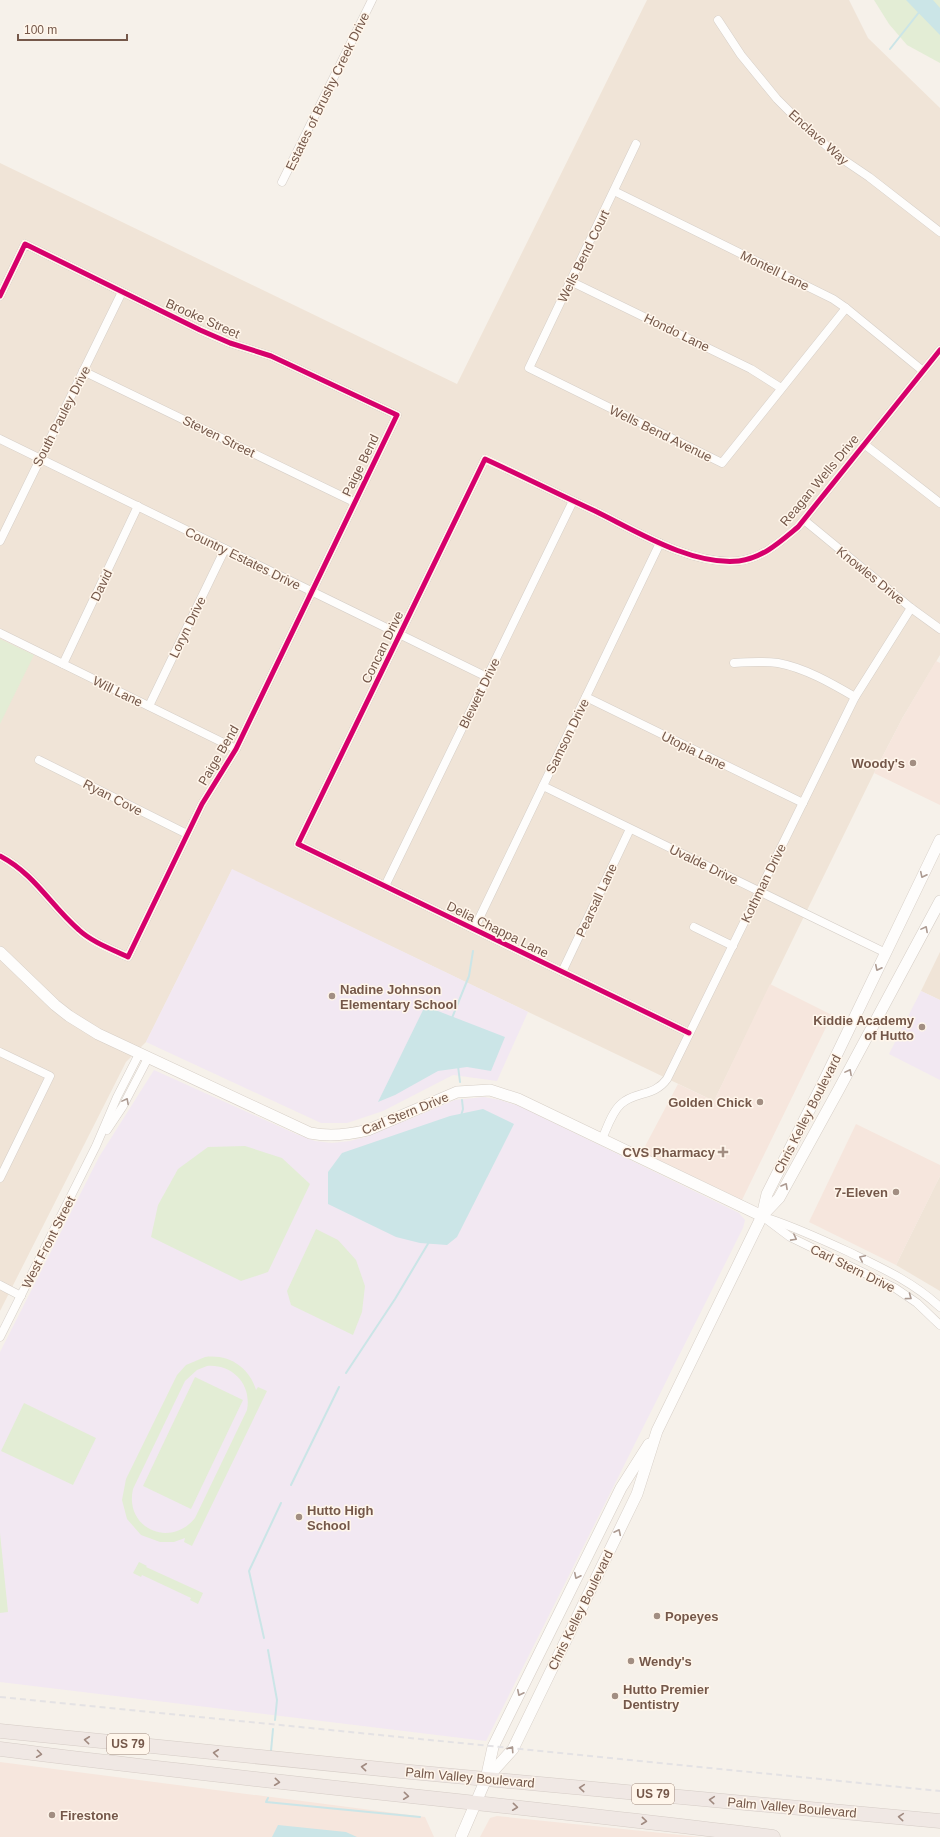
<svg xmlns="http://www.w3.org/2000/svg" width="940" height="1837" viewBox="0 0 940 1837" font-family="Helvetica,sans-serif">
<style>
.residential{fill:#f0e4d7}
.commercial{fill:#f6e6dd}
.education{fill:#f2e8f2}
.green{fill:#e3edd5;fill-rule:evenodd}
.water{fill:#cbe5e7}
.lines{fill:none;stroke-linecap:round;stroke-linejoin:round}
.stream{stroke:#cbe5e7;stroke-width:2}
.street-casing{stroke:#d5cec7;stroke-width:9}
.secondary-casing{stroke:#d6cec6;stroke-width:12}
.highway-casing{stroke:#d5ccc6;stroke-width:15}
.street{stroke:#fefdfc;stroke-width:8}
.secondary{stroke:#fefdfc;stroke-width:11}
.highway{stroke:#f0e8e4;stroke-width:14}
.rail{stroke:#e4e2e4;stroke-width:2;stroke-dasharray:6 4;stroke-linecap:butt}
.cycleway-casing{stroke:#fff6eb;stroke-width:8}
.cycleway{stroke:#d6006c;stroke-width:5}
.oneway{stroke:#ac9a91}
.oneway2{stroke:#a08a80}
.poi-dot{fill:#a28e82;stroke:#fff6eb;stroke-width:1.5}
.labels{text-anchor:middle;stroke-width:3;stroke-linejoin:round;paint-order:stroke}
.shield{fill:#fff6eb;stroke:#9e877a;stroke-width:1}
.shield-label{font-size:12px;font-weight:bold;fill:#75584a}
.street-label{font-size:13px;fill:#75584a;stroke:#fff6eb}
.poi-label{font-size:13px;font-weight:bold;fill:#75584a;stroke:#fff6eb;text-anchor:start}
</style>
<rect width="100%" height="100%" fill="#f6f1ea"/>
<!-- residential -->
<g class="residential">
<polygon points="647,0 849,0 868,38 940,108 940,655 903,717 874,773 714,1101 232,870 146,1042 126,1062 0,1311 0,163 457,384"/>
<polygon points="940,952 940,1000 921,991"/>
<polygon points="940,1176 940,1291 896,1265"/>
</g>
<!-- commercial -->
<g class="commercial">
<polygon points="936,661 940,663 940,805 874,773 903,717"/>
<polygon points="770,984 832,1015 742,1200 642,1152 678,1084 714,1101"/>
<polygon points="856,1124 940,1165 940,1176 896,1265 809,1222"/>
<polygon points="0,1762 425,1817 434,1837 0,1837"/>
<polygon points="497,1816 701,1837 480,1837 490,1818"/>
</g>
<!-- education -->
<g class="education">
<polygon points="232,869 528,1012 497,1081 453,1075 383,1111 347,1123 321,1123 146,1042"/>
<polygon points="921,991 940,1000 940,1080 889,1054"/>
<polygon points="154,1070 296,1134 315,1141 332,1143 350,1141 369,1136 455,1100 484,1097 500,1100 519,1106 739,1213 745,1220 743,1228 486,1741 0,1682 0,1352 99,1157"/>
</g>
<!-- green -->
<g class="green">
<polygon points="874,0 940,0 940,63 907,45 889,24"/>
<polygon points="0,639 34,655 0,724"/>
<polygon points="245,1146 282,1158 310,1184 268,1272 241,1281 151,1237 158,1205 178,1169 208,1147"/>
<polygon points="316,1229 338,1240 356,1260 365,1286 362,1312 353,1335 291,1305 287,1291"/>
<path d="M205,1357C229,1354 249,1367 256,1390L258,1387L267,1391L192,1546L184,1542L185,1538L174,1542H160L141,1535L127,1519L122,1500L126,1479L177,1375L186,1365ZM207,1366C233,1364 252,1385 247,1410L195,1518C170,1549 124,1528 133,1489L185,1381L197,1370Z"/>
<polygon points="195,1377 243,1400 191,1509 143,1486"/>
<polygon points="24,1403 96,1438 73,1485 1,1451"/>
<polygon points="0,1533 8,1612 0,1613"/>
<polygon points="139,1562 147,1566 146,1567 203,1593 198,1604 190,1600 191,1598 142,1575 141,1577 133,1573"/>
</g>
<!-- water -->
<g class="water">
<polygon points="906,0 933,0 940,8 940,35"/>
<polygon points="425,1006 505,1037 491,1071 467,1067 438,1071 395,1095 378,1102"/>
<polygon points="483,1109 514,1124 457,1237 447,1245 420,1243 396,1237 328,1204 328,1172 342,1153 450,1116"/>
<polygon points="278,1825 346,1832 357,1837 272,1837"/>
</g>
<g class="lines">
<!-- stream -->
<g class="stream">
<polyline points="890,49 920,11"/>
<polyline points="452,1018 469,976 473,951"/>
<polyline points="458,1066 460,1082"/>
<polyline points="461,1116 463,1109 462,1100"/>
<polyline points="346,1373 395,1299 429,1242"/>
<polyline points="291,1485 339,1387"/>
<polyline points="264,1638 249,1571 281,1503"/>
<polyline points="268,1650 277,1700 275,1720"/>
<polyline points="271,1751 273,1729"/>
<polyline points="268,1798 266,1802 420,1817"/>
</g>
<defs>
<g id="street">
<polyline points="718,20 741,55 777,99 804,126 838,156 869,177 940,232"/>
<polyline points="636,144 529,368 722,463 846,308"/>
<polyline points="282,182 372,0"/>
<polyline points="614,191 833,299 846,308 923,371"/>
<polyline points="570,281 751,369 781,388"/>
<path d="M0,296L25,244L200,330L230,343L271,356L397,415L236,749L202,804L128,957C111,949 92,942 79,930C50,905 36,875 0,856"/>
<polyline points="83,371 354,502"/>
<polyline points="0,439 487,677"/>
<polyline points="864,444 940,503"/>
<polyline points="804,520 911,608 940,629"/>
<polyline points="0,541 122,292"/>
<polyline points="0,633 236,749"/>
<path d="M734,663C748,662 763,661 778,663C805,668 831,683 855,697"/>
<polyline points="63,664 138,506"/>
<polyline points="586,697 803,803"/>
<polyline points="149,706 225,549"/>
<polyline points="39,760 187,834"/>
<polyline points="543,786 886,953"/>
<polyline points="385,886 573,501"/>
<polyline points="694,927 733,946"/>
<polyline points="474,929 660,543"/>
<polyline points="562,972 630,829"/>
<path d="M689,1033L298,844L485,459C522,476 558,494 595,511C636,531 692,566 739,561C763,558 781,541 798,527L940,350"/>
<polyline points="0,1052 50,1076 0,1178"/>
<polyline points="107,1130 123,1106 148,1058"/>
<path d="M602,1139C607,1128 612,1112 621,1104C635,1091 654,1097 667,1079L855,697L911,608"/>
<polyline points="762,1216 790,1237 895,1288 917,1303 940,1325"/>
<path d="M770,1219C797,1228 823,1240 849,1252C882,1268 913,1282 940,1307"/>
<polyline points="0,1285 21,1296"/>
<polyline points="0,1337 96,1146 117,1097 139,1054"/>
</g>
<g id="secondary">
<path d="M0,952L55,1005L69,1016L98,1034L310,1133C330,1137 348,1135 368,1130L457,1092L490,1090L518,1099L762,1216"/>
<polyline points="762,1216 779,1198 839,1089 940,901"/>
<polyline points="486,1779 513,1749 637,1494 657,1431 762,1216 767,1194 824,1081 940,840"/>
<polyline points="461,1837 486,1779 493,1747 621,1488 649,1444"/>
</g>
<g id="highway">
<polyline points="0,1731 411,1772 940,1821"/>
<path d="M0,1749C257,1782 516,1805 773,1837"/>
</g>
</defs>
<!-- street casing -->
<use href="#street" class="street-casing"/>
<!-- secondary casing -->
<use href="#secondary" class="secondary-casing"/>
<!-- highway casing -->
<use href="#highway" class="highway-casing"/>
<!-- street -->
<use href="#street" class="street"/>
<!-- secondary -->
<use href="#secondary" class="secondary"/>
<!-- highway -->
<use href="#highway" class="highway"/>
<!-- rail -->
<polyline class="rail" points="0,1697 940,1791"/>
<defs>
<g id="cycleway">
<path d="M0,296L25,244L200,330L230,343L271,356L397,415L236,749L202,804L128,957C111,949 92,942 79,930C50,905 36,875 0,856"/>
<path d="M689,1033L298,844L485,459C522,476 558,494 595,511C636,531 692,566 739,561C763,558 781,541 798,527L940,350"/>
</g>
</defs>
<!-- cycleway casing -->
<use href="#cycleway" class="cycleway-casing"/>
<!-- cycleway -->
<use href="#cycleway" class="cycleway"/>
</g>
<!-- one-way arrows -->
<defs><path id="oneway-chevron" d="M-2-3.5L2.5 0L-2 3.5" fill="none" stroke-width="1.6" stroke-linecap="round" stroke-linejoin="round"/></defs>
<g class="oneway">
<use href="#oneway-chevron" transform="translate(923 875) rotate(116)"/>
<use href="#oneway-chevron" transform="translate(925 929) rotate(-62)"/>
<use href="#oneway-chevron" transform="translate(878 968) rotate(116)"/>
<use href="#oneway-chevron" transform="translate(849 1072) rotate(-62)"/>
<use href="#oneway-chevron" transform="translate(126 1101) rotate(-62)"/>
<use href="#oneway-chevron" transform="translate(785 1186) rotate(-61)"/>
<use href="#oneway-chevron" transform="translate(794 1238) rotate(28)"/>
<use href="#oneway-chevron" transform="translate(862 1258) rotate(-155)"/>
<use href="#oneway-chevron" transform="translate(909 1297) rotate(36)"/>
<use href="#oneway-chevron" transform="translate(618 1532) rotate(-64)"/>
<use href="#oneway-chevron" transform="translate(577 1576) rotate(116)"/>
<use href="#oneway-chevron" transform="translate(520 1693) rotate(116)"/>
<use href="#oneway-chevron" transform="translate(511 1749) rotate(-56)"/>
</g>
<g class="oneway2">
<use href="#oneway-chevron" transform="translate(87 1740) rotate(-174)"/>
<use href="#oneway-chevron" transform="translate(216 1753) rotate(-174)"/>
<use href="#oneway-chevron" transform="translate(39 1754) rotate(7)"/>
<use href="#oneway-chevron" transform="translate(364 1767) rotate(-174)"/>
<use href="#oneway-chevron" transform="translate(277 1782) rotate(6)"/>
<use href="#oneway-chevron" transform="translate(582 1788) rotate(-175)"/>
<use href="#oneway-chevron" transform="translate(406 1796) rotate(6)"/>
<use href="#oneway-chevron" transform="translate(712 1800) rotate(-175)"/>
<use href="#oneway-chevron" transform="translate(515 1807) rotate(6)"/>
<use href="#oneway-chevron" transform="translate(901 1817) rotate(-175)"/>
<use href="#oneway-chevron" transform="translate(644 1821) rotate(6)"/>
</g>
<!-- markers -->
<g class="poi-dot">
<circle cx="913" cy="763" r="4"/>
<circle cx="332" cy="996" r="4"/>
<circle cx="922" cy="1027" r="4"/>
<circle cx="760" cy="1102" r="4"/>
<path d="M721 1146h4v4h4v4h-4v4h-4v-4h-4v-4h4z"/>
<circle cx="896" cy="1192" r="4"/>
<circle cx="299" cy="1517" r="4"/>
<circle cx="657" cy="1616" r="4"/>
<circle cx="631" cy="1661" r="4"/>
<circle cx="615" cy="1696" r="4"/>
<circle cx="52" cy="1815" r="4"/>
</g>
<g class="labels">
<!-- shield labels -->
<g class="shield">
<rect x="107" y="1734" width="42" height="20" rx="3"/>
<rect x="632" y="1784" width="42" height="20" rx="3"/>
</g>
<g class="shield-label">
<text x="128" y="1748">US 79</text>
<text x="653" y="1798">US 79</text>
</g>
<!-- street labels -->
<g class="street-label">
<text transform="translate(327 91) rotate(-64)" y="5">Estates of Brushy Creek Drive</text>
<text transform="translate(819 137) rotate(42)" y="5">Enclave Way</text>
<text transform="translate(583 256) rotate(-64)" y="5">Wells Bend Court</text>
<text transform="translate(775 270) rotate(26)" y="5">Montell Lane</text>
<text transform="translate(203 318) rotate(24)" y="5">Brooke Street</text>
<text transform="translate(677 332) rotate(26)" y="5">Hondo Lane</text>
<text transform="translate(61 416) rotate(-63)" y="5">South Pauley Drive</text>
<text transform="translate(661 433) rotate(26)" y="5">Wells Bend Avenue</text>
<text transform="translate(219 436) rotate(26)" y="5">Steven Street</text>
<text transform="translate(360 465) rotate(-64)" y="5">Paige Bend</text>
<text transform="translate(819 480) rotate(-50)" y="5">Reagan Wells Drive</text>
<text transform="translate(243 558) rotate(26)" y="5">Country Estates Drive</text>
<text transform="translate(871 575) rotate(39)" y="5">Knowles Drive</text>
<text transform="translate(101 585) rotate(-64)" y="5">David</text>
<text transform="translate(187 627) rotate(-64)" y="5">Loryn Drive</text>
<text transform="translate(382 647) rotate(-64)" y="5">Concan Drive</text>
<text transform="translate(118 691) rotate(26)" y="5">Will Lane</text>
<text transform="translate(479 693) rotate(-64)" y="5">Blewett Drive</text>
<text transform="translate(567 736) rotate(-64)" y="5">Samson Drive</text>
<text transform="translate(694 750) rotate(26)" y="5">Utopia Lane</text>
<text transform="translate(218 755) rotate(-60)" y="5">Paige Bend</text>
<text transform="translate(113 797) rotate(27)" y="5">Ryan Cove</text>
<text transform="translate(704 864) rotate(26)" y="5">Uvalde Drive</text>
<text transform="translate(763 883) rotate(-64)" y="5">Kothman Drive</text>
<text transform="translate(596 900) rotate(-65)" y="5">Pearsall Lane</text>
<text transform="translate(498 929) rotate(26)" y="5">Delia Chappa Lane</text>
<text transform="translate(405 1113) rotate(-22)" y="5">Carl Stern Drive</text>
<text transform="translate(807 1114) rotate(-63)" y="5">Chris Kelley Boulevard</text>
<text transform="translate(48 1242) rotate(-63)" y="5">West Front Street</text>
<text transform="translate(853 1268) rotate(26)" y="5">Carl Stern Drive</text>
<text transform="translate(580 1610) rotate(-64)" y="5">Chris Kelley Boulevard</text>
<text transform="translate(470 1777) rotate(5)" y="5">Palm Valley Boulevard</text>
<text transform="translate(792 1807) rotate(5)" y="5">Palm Valley Boulevard</text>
</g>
<!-- poi labels -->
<g class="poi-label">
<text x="905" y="768" text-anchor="end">Woody's</text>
<text x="340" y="994">Nadine Johnson<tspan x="340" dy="15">Elementary School</tspan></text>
<text x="914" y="1025" text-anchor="end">Kiddie Academy<tspan x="914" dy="15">of Hutto</tspan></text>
<text x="752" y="1107" text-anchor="end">Golden Chick</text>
<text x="715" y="1157" text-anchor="end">CVS Pharmacy</text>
<text x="888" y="1197" text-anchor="end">7-Eleven</text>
<text x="307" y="1515">Hutto High<tspan x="307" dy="15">School</tspan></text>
<text x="665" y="1621">Popeyes</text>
<text x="639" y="1666">Wendy's</text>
<text x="623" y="1694">Hutto Premier<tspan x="623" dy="15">Dentistry</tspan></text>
<text x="60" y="1820">Firestone</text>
</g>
</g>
<!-- scale -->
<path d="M18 34v6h109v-6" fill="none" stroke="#75584a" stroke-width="2"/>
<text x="24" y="34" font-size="12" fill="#75584a" stroke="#fff6eb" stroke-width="3" paint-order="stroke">100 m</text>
</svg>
